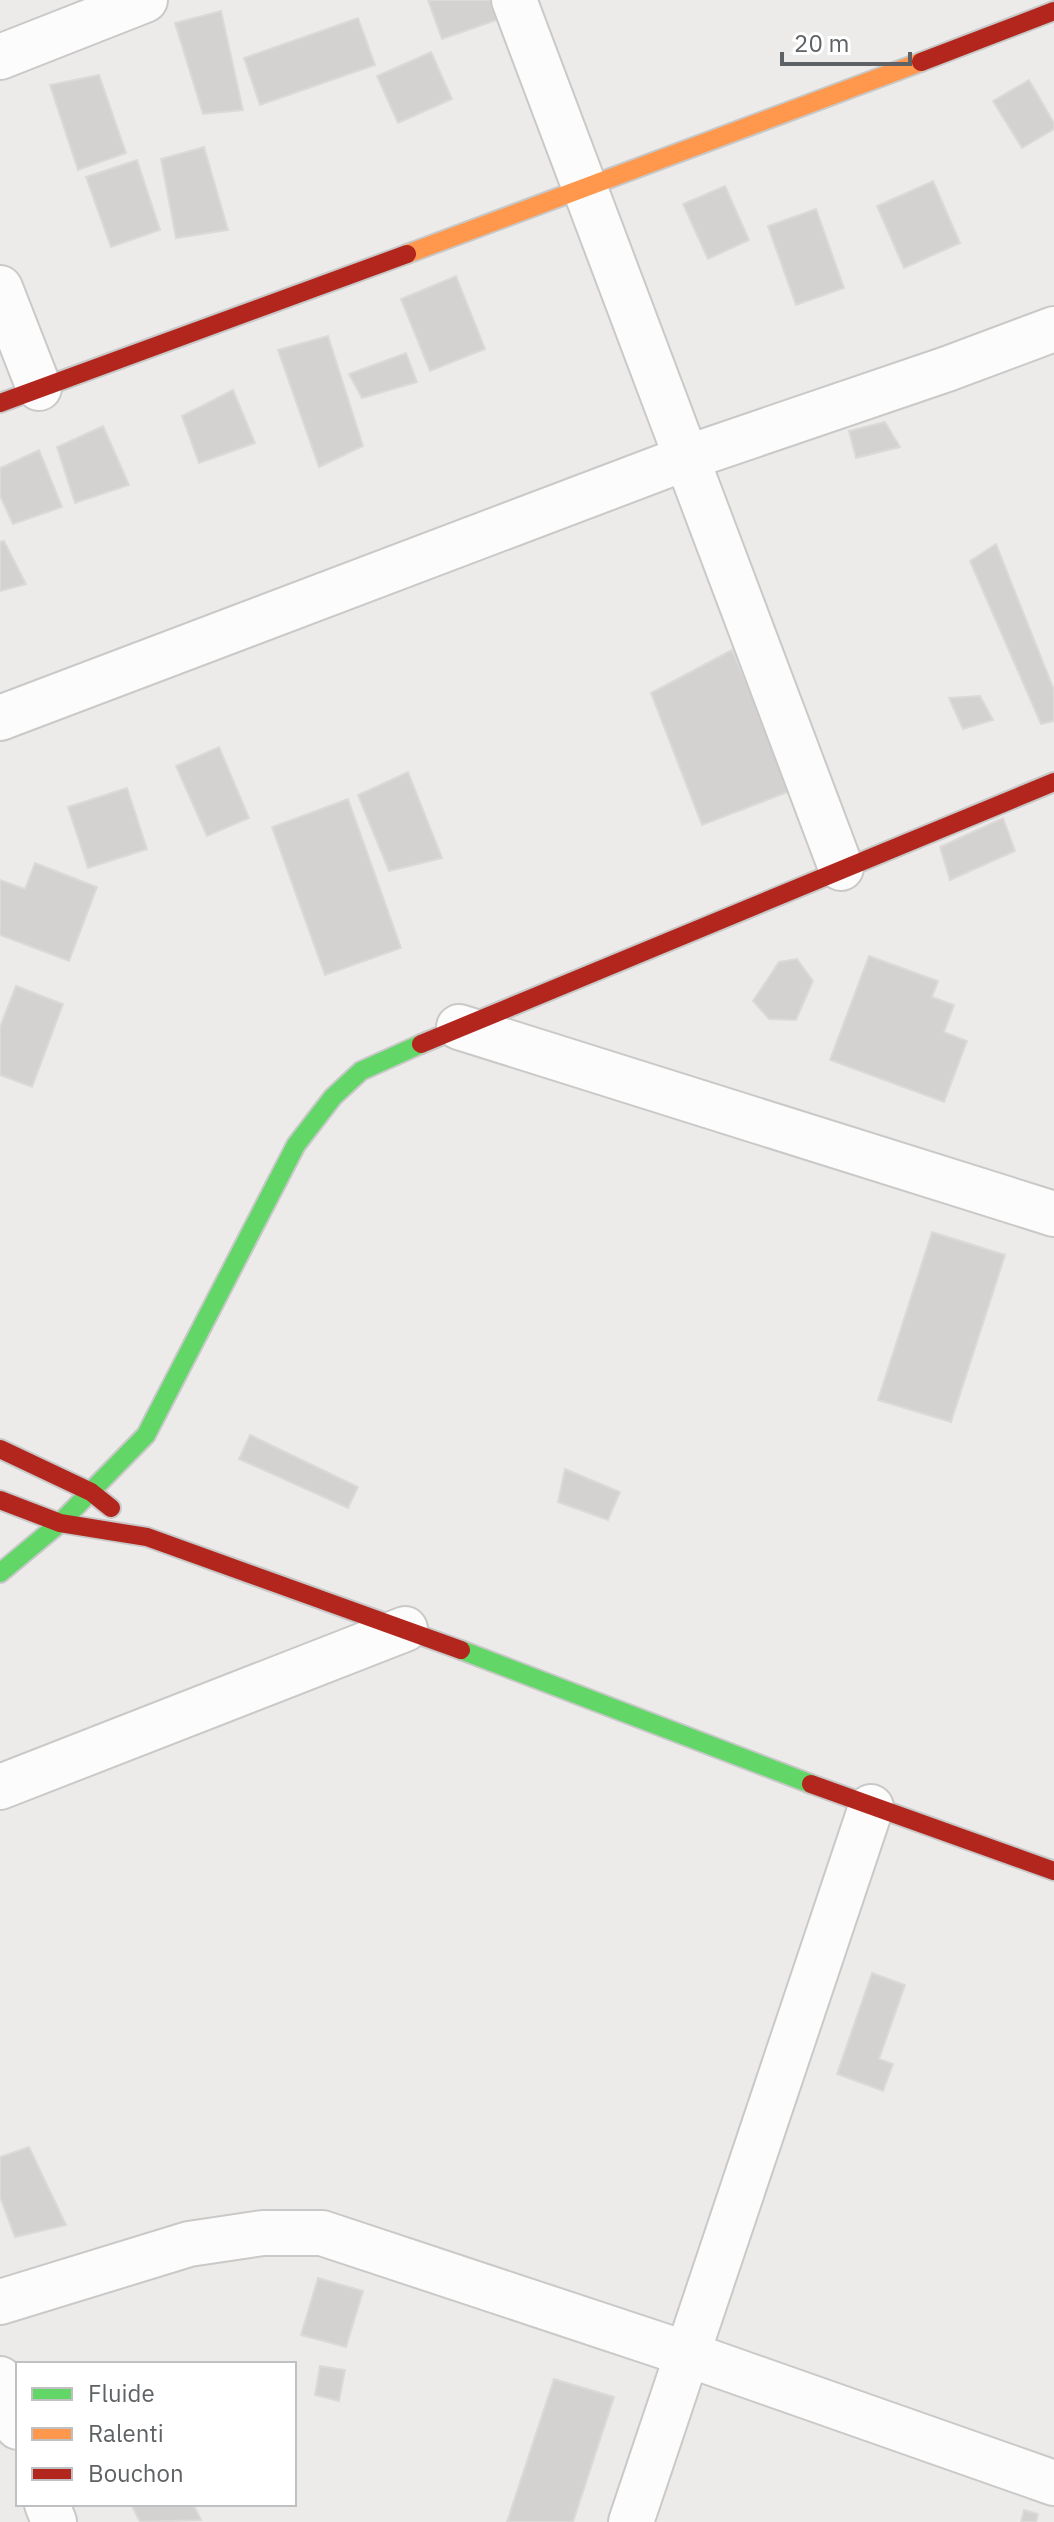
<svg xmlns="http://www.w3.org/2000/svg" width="1054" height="2522" viewBox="0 0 1054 2522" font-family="'IBM Plex Sans',sans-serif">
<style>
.building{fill:#d4d2d1;stroke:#dcdad8;stroke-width:2}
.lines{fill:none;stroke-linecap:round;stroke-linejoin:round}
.street-casing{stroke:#cac9c8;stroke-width:48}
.fast-casing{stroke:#c7c8c8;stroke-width:22}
.slow-casing{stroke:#c7c8c8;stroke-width:22}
.jam-casing{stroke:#c7c8c8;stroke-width:22}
.street{stroke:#fcfcfc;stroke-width:44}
.fast{stroke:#63d668;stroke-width:18}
.slow{stroke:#ff974d;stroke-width:18}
.jam{stroke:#b3261e;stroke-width:18}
</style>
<rect width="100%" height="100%" fill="#edebe9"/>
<!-- building -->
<g class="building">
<polygon points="428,0 490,0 497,20 442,39"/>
<polygon points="221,11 243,110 203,114 175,23"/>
<polygon points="358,18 375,65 260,105 244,58"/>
<polygon points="431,52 452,99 398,123 377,76"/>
<polygon points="99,75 126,153 78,170 50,85"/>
<polygon points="1029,80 1054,123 1054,129 1022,148 993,101"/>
<polygon points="204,147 228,230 176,238 161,159"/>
<polygon points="137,160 160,230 111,247 86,177"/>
<polygon points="933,181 960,243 904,268 877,206"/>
<polygon points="725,186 749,240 708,259 683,204"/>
<polygon points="816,209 844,288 796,305 768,226"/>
<polygon points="456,276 485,349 430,371 401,299"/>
<polygon points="328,336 363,446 319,467 278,350"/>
<polygon points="406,353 417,382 362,398 349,374"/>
<polygon points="233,390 255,443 199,463 182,416"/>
<polygon points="885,422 900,447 856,458 849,431"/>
<polygon points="103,426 129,485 75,503 57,447"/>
<polygon points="39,450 62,507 13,524 0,496 0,468"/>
<polygon points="4,541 26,584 0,591 0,542"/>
<polygon points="996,544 1054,690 1054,721 1041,724 970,561"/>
<polygon points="732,650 793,790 702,825 651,693"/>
<polygon points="980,696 993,720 963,729 949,698"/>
<polygon points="219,747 249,818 207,836 176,766"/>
<polygon points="408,772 442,858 389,871 358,795"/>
<polygon points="127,788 147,849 88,868 68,807"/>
<polygon points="348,799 401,948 325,975 272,827"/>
<polygon points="1003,818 1015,851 950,880 940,847"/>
<polygon points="35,863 97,887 69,961 0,935 0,880 25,889"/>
<polygon points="869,956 938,981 932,997 954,1005 944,1032 967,1041 944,1102 830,1060"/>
<polygon points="797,959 813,981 796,1020 769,1019 753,1001 779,962"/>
<polygon points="16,986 63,1004 32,1087 0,1075 0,1027"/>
<polygon points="932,1232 1005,1255 951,1422 878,1400"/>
<polygon points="250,1435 358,1487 348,1508 239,1459"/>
<polygon points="565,1469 620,1492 608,1520 558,1502"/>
<polygon points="872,1973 905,1985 879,2059 893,2064 883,2091 837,2074"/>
<polygon points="29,2147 66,2225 15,2237 0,2197 0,2157"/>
<polygon points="318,2278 363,2291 346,2347 301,2335"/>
<polygon points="320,2366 345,2370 339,2401 315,2395"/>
<polygon points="554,2379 614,2397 573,2522 507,2522"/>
<polygon points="131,2504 193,2504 201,2520 140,2522"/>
<polygon points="1024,2510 1038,2514 1036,2522 1021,2522"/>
</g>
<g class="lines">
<defs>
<g id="street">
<polyline points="514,0 841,868"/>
<polyline points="0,57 145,0"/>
<polyline points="0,288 39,388"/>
<polyline points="0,718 686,458 947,369 1054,329"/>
<polyline points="459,1027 1054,1214"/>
<polyline points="0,1787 405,1629"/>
<polyline points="0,2302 189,2244 263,2233 322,2233 687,2354 1054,2483"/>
<polyline points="0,2379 18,2427"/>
<polyline points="47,2504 54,2522"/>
<polyline points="631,2522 871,1807"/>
</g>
<g id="fast">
<polyline points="0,1573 60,1523 146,1435 296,1145 333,1097 361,1071 421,1044"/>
<polyline points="461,1650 811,1784"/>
</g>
<polyline id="slow" points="407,254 921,62"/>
<g id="jam">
<polyline points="921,62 1054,11"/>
<polyline points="0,403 407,254"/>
<polyline points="421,1044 1054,782"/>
<polyline points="0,1449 91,1492 111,1508"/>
<polyline points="0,1500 60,1523 147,1537 461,1650"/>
<polyline points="811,1784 1054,1871"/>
</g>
</defs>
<!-- street casing -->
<use href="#street" class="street-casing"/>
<!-- fast casing -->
<use href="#fast" class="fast-casing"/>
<!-- slow casing -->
<use href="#slow" class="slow-casing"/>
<!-- jam casing -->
<use href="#jam" class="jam-casing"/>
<!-- street -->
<use href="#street" class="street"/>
<!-- fast -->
<use href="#fast" class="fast"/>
<!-- slow -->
<use href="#slow" class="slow"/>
<!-- jam -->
<use href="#jam" class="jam"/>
</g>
<!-- legend -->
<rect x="16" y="2362" width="280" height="144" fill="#ffffff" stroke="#bfc0c1" stroke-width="2"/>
<rect x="32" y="2388" width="40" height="12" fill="#63d668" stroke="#bfc0c1" stroke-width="2"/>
<text x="88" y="2402" font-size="24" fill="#5e6265">Fluide</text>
<rect x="32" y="2428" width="40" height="12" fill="#ff974d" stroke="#bfc0c1" stroke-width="2"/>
<text x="88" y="2442" font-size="24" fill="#5e6265">Ralenti</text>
<rect x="32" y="2468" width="40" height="12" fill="#b3261e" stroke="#bfc0c1" stroke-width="2"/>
<text x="88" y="2482" font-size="24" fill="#5e6265">Bouchon</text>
<!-- scale -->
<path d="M782 52v12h128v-12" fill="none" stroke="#5e6265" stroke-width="4"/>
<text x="794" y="52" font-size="24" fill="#5e6265" stroke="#ffffff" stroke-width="6" paint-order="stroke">20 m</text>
</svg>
